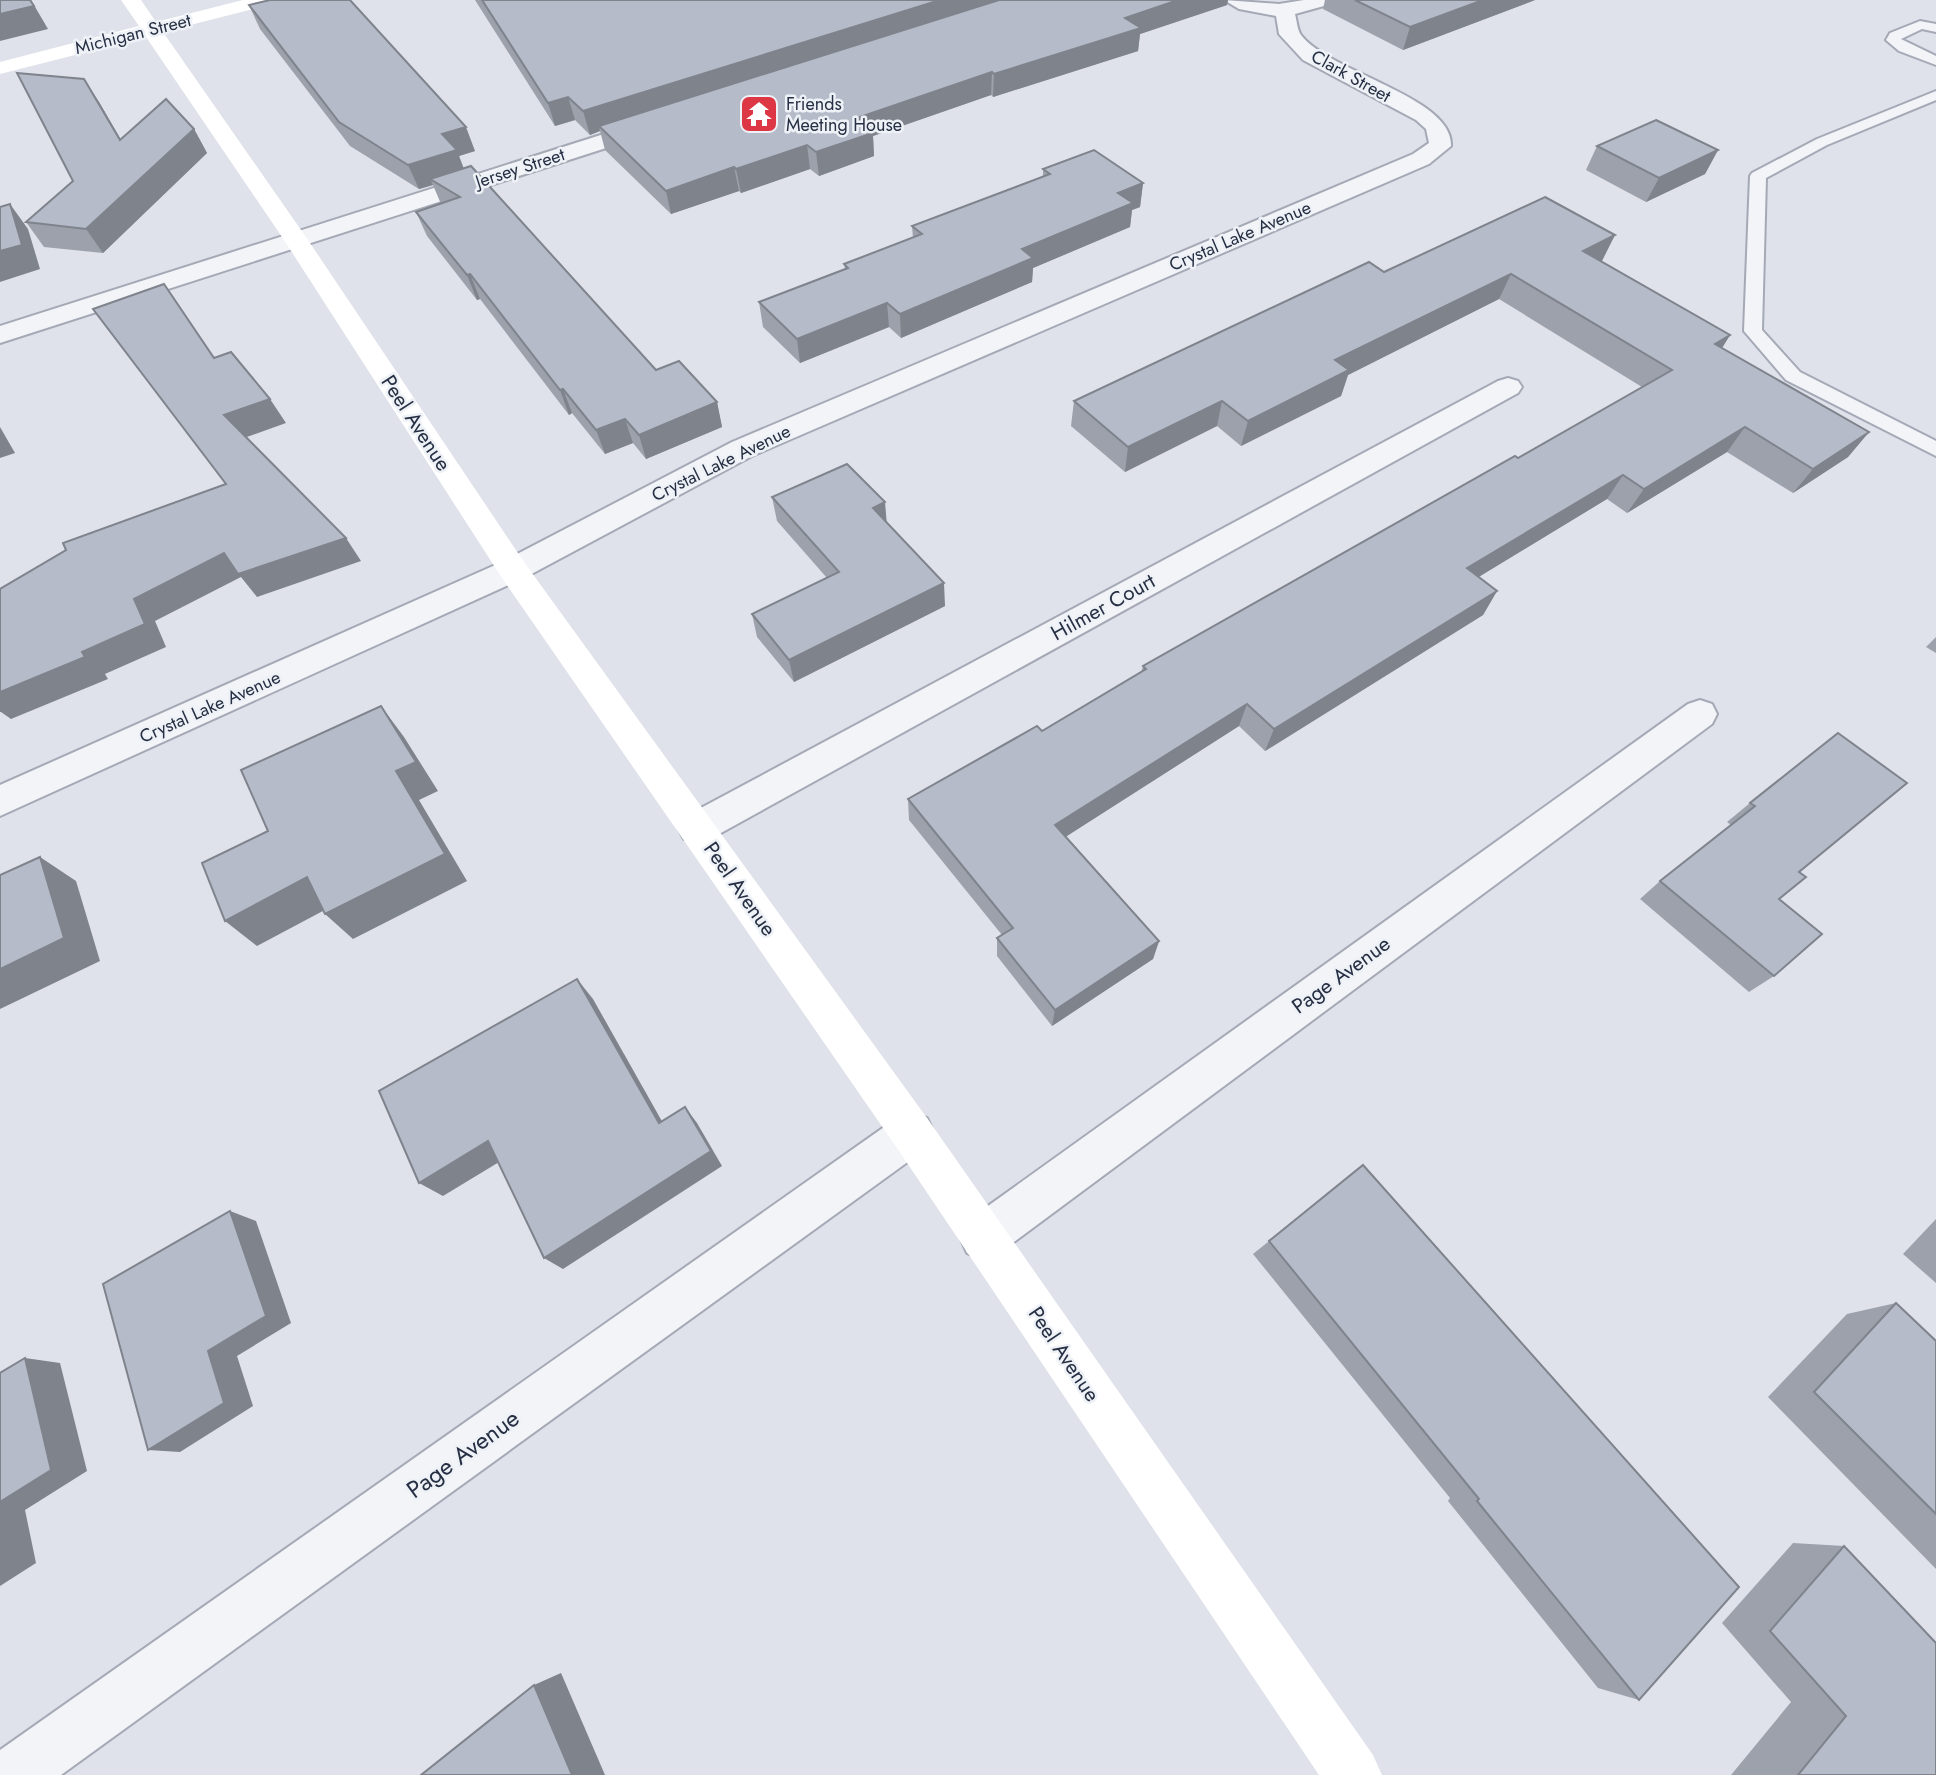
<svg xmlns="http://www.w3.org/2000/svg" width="1936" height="1775" viewBox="0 0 1936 1775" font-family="Jost,sans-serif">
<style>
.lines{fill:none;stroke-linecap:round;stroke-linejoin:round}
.lane-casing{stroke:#a4a9b5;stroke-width:4}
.street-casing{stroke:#a4a9b5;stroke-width:4}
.lane{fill:#f2f4f8;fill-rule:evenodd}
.street{fill:#f2f4f8;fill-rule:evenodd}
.secondary{fill:#fff;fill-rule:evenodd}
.wall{fill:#9ca1ac}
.shaded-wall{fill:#7f838c}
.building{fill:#b5bbc8;stroke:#7f838c;stroke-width:2}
.labels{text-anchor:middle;stroke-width:5;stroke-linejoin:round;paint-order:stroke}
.far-street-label{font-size:18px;fill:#262f43;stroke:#eef2f7}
.far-poi-label{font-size:18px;fill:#262f43;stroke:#eef2f7;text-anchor:start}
.street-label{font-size:21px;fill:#262f43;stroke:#eef2f7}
.near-street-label{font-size:24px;fill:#262f43;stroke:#eef2f7}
</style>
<rect width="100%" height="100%" fill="#dfe2ea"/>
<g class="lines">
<defs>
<g id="lane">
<polygon points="1920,21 1936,24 1936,32 1922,29 1901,39 1936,56 1936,65 1899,51 1886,40 1890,33"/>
<polygon points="1936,91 1936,100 1827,145 1766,178 1762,330 1800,372 1936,441 1936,456 1786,380 1744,331 1750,176 1752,173 1817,139"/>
</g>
<g id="street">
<path d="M1224,0L1279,4L1304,0H1334L1331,4L1295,14C1297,21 1297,29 1301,35C1330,73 1454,97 1451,146L1429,164L752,456L524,578L0,816V785L502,562L732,442L1413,154L1429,143L1426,129L1416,120L1303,60L1279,34L1276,16L1239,9Z"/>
<polygon points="651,119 659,121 662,126 659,131 0,343 0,326"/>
<polygon points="1508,378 1518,381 1522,387 1518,393 710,839 697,844 684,839 678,828 684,817 1498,381"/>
<polygon points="1700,700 1712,704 1717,714 1712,724 999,1253 983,1260 967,1253 960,1237 967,1221 1688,704"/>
<polygon points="912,1112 927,1118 934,1133 927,1148 61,1775 0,1775 0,1750 897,1118"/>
</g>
</defs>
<!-- lane casing -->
<use href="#lane" class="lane-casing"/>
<!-- street casing -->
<use href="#street" class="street-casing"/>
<!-- lane -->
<use href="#lane" class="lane"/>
<!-- street -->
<use href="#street" class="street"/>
<!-- secondary -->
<polygon class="secondary" points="121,0 141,0 156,22 243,0 276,0 273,4 163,32 308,240 524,562 927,1118 1373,1755 1382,1775 1319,1775 897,1148 502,578 284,240 146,37 0,74 0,62 139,26"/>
</g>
<!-- wall -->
<g class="wall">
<polygon points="475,0 1228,0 1227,5 1140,34 1138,51 993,97 991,95 873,136 874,156 819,176 810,169 741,193 739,191 671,214 605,150 600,131 590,135 575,120 555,126"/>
<polygon points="1325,0 1535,0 1403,50 1323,9"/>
<polygon points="249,5 475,151 459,156 463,168 656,370 717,402 722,427 646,459 633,443 605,454 572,413 569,415 480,299 477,300 427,236 416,212 441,204 433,185 419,189 350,146 260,29"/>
<polygon points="99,102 120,139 194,129 207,153 103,253 44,247 26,222 73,181"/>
<polygon points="1597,146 1718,150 1705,174 1646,202 1586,170"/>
<polygon points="1043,169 1143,183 1140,207 1132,210 1130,227 1033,268 1032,282 901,338 889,327 800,363 763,327 759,302 845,269 844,264 913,238 912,226 1043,177"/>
<polygon points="1615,235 1600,261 1730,335 1722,348 1869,432 1848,457 1793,493 1727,452 1627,513 1607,499 1478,577 1497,591 1483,615 1265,751 1239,726 1066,836 1159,941 1153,959 1052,1026 997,956 997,938 1002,935 909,820 908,799 1042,731 1141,672 1143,666 1518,458 1642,387 1499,299 1348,375 1341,396 1241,446 1217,426 1125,472 1071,426 1074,401 1384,272"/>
<polygon points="772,497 887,523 945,606 794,682 757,637 752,614 827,578 777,521"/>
<polygon points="1936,637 1936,653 1926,647"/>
<polygon points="1838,733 1799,872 1779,899 1774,976 1749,992 1640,899 1660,881 1731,825 1727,822 1750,803"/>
<polygon points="1363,1165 1639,1700 1598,1688 1448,1501 1450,1498 1253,1254"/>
<polygon points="1936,1219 1936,1283 1903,1254"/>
<polygon points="1896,1303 1936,1341 1936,1569 1768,1397 1847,1314"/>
<polygon points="1793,1543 1844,1546 1936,1775 1731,1775 1791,1702 1722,1623"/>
</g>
<!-- shaded-wall -->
<g class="shaded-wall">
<polygon points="30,0 31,0 48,29 0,41 0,14"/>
<polygon points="940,0 1011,0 599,126 600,131 590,135 583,111"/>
<polygon points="1178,0 1228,0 1227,5 1140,34 1138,51 993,97 994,74 1125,18"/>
<polygon points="1483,0 1535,0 1403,50 1410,27"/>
<polygon points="992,72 991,95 873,136 874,156 819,176 816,152 854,119"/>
<polygon points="84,79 99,102 135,164 120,140"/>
<polygon points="568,97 575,120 555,126 548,103"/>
<polygon points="466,127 475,151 459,156 466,174 430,179 433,185 419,189 408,165 442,134"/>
<polygon points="194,129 207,153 103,253 86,229"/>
<polygon points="807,145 810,169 741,193 736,169"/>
<polygon points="1718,150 1705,174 1646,202 1659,178"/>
<polygon points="734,167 739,191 671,214 666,191"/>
<polygon points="1143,183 1140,207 1132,210 1130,227 1033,268 1032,282 901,338 900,314 1022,249 1118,193"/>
<polygon points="10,204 28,229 40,269 0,282 0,251"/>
<polygon points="1615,235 1602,261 1570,277 1583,251"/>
<polygon points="470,274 480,299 477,300 467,275"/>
<polygon points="1511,274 1499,299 1348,375 1341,396 1241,446 1248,421 1335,360"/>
<polygon points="887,303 889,327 800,363 797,339"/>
<polygon points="1730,335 1714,361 1715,344"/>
<polygon points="563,389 572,413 569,415 560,390"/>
<polygon points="270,399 286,423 241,439 224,415"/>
<polygon points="1222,401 1217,426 1125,472 1128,447"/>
<polygon points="717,402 722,427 646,459 639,435"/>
<polygon points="625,419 633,443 605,454 596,430"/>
<polygon points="0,427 15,453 0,458"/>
<polygon points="1745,427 1727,452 1627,513 1644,489"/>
<polygon points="1869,432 1848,457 1793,493 1813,469"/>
<polygon points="1623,475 1607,499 1454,592 1467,568"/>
<polygon points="885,502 887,526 873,508"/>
<polygon points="346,538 361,561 257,597 241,577 155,621 166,647 105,674 108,679 11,719 1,712 0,712 0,692 82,652 134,599 224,553"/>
<polygon points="944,583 945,606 794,682 789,660"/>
<polygon points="1497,591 1483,615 1265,751 1274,729"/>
<polygon points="1247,704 1239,726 1053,845 1055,825"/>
<polygon points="381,706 404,737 438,791 419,800 467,881 353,939 325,914 396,771"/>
<polygon points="40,857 76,881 100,961 0,1009 0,969"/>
<polygon points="307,877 336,904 257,946 225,921"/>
<polygon points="1159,941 1153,959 1052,1026 1055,1010"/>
<polygon points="577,979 593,999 672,1139 659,1123"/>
<polygon points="685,1107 697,1123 722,1166 563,1269 544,1258"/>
<polygon points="488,1141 509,1156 443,1196 419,1183"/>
<polygon points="230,1211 256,1221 291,1323 237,1356 253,1406 180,1452 148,1450 208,1351"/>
<polygon points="25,1358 60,1363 87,1471 25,1510 36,1563 0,1586 0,1502"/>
<polygon points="561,1673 605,1775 572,1775 534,1685"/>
</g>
<!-- building -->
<g class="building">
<polygon points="0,0 30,0 34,6 0,14"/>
<polygon points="270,0 350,0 466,127 442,134 457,150 408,165 339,122 249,5"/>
<polygon points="482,0 940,0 583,111 568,97 548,103"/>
<polygon points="999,0 1178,0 1125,18 1141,28 994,74 992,72 854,119 873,133 816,152 807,145 736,169 734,167 666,191 599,126"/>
<polygon points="1355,0 1483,0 1410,27"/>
<polygon points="17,73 84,79 120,140 166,99 194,129 86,229 26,222 73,181"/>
<polygon points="1656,120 1718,150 1659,178 1597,146"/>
<polygon points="1094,150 1143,183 1118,193 1133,203 1022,249 1033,258 900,314 887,303 797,339 759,302 848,268 844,264 922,234 912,226 1050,174 1043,169"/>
<polygon points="471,166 656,370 679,361 717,402 639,435 625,419 596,430 563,389 560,390 470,274 467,275 416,212 460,197 430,179"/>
<polygon points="1545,197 1615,235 1583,251 1730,335 1715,344 1869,432 1813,469 1745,427 1644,489 1623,475 1467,568 1497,591 1274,729 1247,704 1055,825 1159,941 1055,1010 997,938 1013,928 908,799 1037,726 1042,731 1146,669 1143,666 1515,456 1518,458 1672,370 1511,274 1335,360 1349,370 1248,421 1222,401 1128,447 1074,401 1369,262 1384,272"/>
<polygon points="10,204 22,245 0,251 0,207"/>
<polygon points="164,284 214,358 231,352 270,399 224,415 346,538 238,574 224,553 134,599 145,624 82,652 85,657 0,692 0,589 66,550 63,543 226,484 93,309"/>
<polygon points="847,464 885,502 873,508 944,583 789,660 752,614 839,572 772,497"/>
<polygon points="381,706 416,762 396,771 445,854 325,914 307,877 225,921 202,863 268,831 241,770"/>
<polygon points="1838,733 1907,783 1799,872 1806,877 1779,899 1822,934 1774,976 1660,881 1755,806 1750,803"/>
<polygon points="40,857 64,938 0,969 0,875"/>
<polygon points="577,979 659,1123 685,1107 711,1151 544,1258 488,1141 419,1183 379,1091"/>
<polygon points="1363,1165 1739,1587 1639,1700 1477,1501 1479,1499 1269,1241"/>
<polygon points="230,1211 266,1316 208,1351 224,1403 148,1450 103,1284"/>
<polygon points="1896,1303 1936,1341 1936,1514 1814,1392"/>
<polygon points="25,1358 51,1470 0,1502 0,1373"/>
<polygon points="1844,1546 1936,1643 1936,1775 1798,1775 1846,1716 1770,1631"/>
<polygon points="534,1685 572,1775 421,1775"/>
</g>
<!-- icons -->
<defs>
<symbol id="temple-square" viewBox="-11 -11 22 22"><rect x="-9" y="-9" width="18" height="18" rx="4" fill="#dd3645" stroke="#eef2f7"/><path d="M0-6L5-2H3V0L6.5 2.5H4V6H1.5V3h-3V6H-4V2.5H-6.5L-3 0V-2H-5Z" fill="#fff"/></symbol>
</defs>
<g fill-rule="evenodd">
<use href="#temple-square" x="737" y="92" width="44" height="44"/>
</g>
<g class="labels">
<!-- far-street labels -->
<g class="far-street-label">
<text transform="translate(133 34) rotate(-14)" y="6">Michigan Street</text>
<text transform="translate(1351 76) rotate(29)" y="6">Clark Street</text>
<text transform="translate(520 168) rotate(-18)" y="6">Jersey Street</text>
<text transform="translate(1240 236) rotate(-23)" y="6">Crystal Lake Avenue</text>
<text transform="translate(721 463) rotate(-26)" y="6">Crystal Lake Avenue</text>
<text transform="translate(210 707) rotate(-24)" y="6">Crystal Lake Avenue</text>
</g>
<!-- far-poi labels -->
<g class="far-poi-label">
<text x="786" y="110">Friends<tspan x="786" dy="21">Meeting House</tspan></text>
</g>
<!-- street labels -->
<g class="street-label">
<text transform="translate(416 423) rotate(57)" y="7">Peel Avenue</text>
<text transform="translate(1103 607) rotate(-29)" y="7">Hilmer Court</text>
<text transform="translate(740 889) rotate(55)" y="7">Peel Avenue</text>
<text transform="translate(1341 975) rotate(-36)" y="7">Page Avenue</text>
<text transform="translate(1064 1354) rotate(56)" y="7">Peel Avenue</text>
</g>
<!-- near-street labels -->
<g class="near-street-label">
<text transform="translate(463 1454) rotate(-36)" y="8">Page Avenue</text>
</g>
</g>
</svg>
